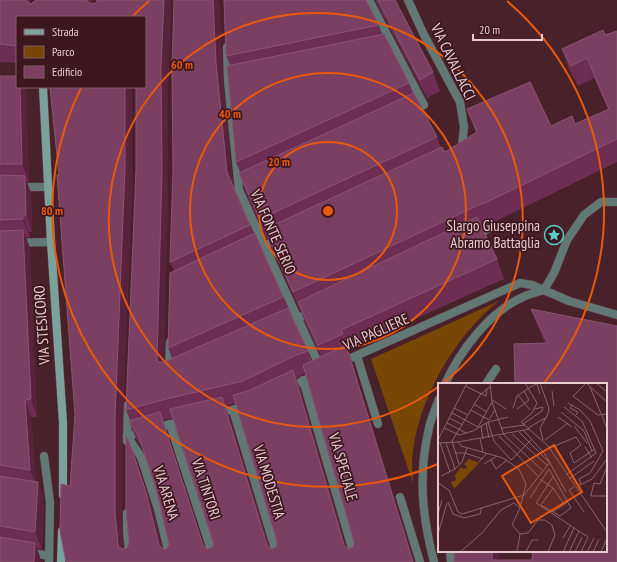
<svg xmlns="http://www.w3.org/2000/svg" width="617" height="562" viewBox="0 0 617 562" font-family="'PT Sans Narrow',sans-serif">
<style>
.green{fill:#774703}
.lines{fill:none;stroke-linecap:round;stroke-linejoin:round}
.lane-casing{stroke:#644048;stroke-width:9}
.street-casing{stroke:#644048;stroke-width:9}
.secondary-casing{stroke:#644048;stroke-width:9}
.lane{stroke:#617875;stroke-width:8}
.street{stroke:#617875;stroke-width:8}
.secondary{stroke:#7ba19c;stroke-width:8}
.wall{fill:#6e2e53;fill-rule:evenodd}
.shaded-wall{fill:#59223d}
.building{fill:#7b3f61;stroke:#8b5572}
.ring{fill:none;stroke:#e8590c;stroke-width:2}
.labels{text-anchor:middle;stroke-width:3.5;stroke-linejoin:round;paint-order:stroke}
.street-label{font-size:15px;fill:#e5cbcf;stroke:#3d1720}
.poi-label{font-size:15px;fill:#e5cbcf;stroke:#3d1720;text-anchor:end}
.inset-road{fill:none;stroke:#87656c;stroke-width:1}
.view{fill:#e8590c;fill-opacity:0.15;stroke:#e8590c;stroke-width:2}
.inset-edge{fill:none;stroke:#e5cbcf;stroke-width:2}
.centre{fill:#e8590c;stroke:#3d1720;stroke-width:2}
.ring-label{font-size:12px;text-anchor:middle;font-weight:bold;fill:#e8590c;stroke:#3d1720;stroke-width:3.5;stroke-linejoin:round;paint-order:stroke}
</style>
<rect width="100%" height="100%" fill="#48212a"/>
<!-- green -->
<path class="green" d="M499,301C453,337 416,403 412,461C412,468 413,476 413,483L371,359Z"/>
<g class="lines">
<defs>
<g id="lane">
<polyline points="486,384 496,369"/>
<polyline points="450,551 451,562"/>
</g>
<g id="street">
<polyline points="369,0 424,105 411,111"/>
<polyline points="408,0 424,35 460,102 464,127 462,147 461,150"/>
<polyline points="227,47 228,81 239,190 321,369"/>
<polyline points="0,187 48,187"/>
<polyline points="474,236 490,228"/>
<polyline points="0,243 51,242"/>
<polyline points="252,252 279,239"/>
<polyline points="284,325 312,312"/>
<polyline points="357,356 378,424"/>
<polyline points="342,362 520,283 532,285 569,301 617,315"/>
<polyline points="169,371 170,342"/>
<polyline points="303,380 356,562"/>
<path d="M445,384C460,351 489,312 523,297C529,294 537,292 544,290L554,273L567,240L584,215L601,202H617"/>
<polyline points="288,388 315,375"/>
<polyline points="233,410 279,562"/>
<polyline points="217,414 246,406"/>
<polyline points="170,424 215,562"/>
<polyline points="154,428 184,421"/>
<polyline points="127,436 143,432"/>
<polyline points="127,436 141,457 158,509 171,562"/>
<polyline points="127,441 128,405"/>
<polyline points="44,456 50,502 49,562"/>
<polyline points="400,497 420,562"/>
<polyline points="127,513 127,531 130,562"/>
<polyline points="28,552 49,556"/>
<path d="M434,562C422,516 418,475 429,428C431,418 436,408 439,399"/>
</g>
<g id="secondary">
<polyline points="43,87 51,242 63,423 63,495"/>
<polyline points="61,562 62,531"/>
</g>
</defs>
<!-- lane casing -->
<use href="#lane" class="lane-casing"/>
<!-- street casing -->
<use href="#street" class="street-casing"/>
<!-- secondary casing -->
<use href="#secondary" class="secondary-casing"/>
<!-- lane -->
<use href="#lane" class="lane"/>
<!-- street -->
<use href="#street" class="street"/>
<!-- secondary -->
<use href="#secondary" class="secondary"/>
</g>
<!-- wall -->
<g class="wall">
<path d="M0,0H29L30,3L31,4L36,0H93V4L96,3L97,0H171L168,86V189L164,362L172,359L168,348L170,273L174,271L170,262L173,171L172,67L174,0H219L223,82L233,186L250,225L254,234L255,233L283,297L288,308L308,351L312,361L321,357L305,322L301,311V312L272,249L268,238L267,239L246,193L239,173L240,172L236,162L227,66L230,65L226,56L224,0H366L379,25L382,35L384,34L409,83L413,93H414L437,137L441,148L442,147L445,152L476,132L467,109L530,82L551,126L572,116L575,124L608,109L594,78L578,86L569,69L562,49L603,30L605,35L617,31V162L492,223H488L481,226L497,259L504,279L348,349L350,353L349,354L353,364L414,562H66L60,531L61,484L70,486L75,415L57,175H59L50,87H132V188L122,436V531L123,549L127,548L129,543L126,512V436L129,441L136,459L153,511L162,548L163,549H166L169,545L156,489L145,453L136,439L129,421L130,420L126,410L136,170V87H145V17H17V63L0,62ZM305,373L354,542L353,547L348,549L346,547L300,389L296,378ZM236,403L277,542L276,547L271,549L269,547L229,416L225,406ZM173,418L213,542V547L207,549L204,546L163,420Z"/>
<polygon points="375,0 395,0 433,72 440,91 427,98"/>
<polygon points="0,76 26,93 29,182 27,182 31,193 32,232 29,232 30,237 26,237 30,248 37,417 31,417 36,482 38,482 44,500 42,549 37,548 41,560 0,562"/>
<polygon points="531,309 617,326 617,562 454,562 454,551 499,551 499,560 532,560 606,551 545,343 539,329"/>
</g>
<!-- shaded-wall -->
<g class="shaded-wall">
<polygon points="87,0 93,0 94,17"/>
<polygon points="164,0 171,0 168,86 168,189 164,378 157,360 161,67"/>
<polygon points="213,0 219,0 223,82 234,191 227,172 216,63"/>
<polygon points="20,87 24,87 26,93 29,182 22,164"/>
<polygon points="125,87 132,87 132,188 122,436 122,531 124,562 118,544 115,512 115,417"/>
<polygon points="25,176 31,193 32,232 26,215"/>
<polygon points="23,215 29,232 30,237 23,219"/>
<polygon points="23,230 30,248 37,417 31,399"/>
<polygon points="346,345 353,364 414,562 413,562"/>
<polygon points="293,370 300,389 350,562 344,545"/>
<polygon points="222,397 229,416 273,562 267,545"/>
<polygon points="25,400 31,417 37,487 30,470"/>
<polygon points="160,412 166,431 209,562 203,545"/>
<polygon points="129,441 153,511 165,562 159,545"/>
<polygon points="38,482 44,500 42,549 35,532"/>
<polygon points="35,543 41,560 41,562 34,562"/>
<polygon points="492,551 499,551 499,562 492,560"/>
</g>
<!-- building -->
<g class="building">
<polygon points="0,0 26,0 26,1 31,4 36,0 87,0 89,3 92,4 96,3 97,0 164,0 161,67 162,170 157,360 159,362 164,362 288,308 308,351 294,356 243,381 162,400 126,410 136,170 136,87 145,87 145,17 17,17 17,46 0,44"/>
<polygon points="174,0 213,0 216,63 227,172 250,225 170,262 173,171 172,67"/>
<polygon points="224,0 366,0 379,25 226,56"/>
<polygon points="378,0 395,0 433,72 420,80"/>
<polygon points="603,30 605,35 617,31 617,139 485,203 481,204 293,292 265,229 442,147 445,152 477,132 467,109 530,82 551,126 572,116 575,124 609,109 587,58 571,66 562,49"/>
<polygon points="384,34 409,83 236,162 227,66"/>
<polygon points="0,76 17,76 17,87 20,87 22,164 0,164"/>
<polygon points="50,87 125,87 125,169 115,417 115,512 118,544 119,547 123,549 127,548 129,543 126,512 126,436 129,441 146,492 159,545 163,549 166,549 169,545 156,489 139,437 129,421 160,412 203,545 207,549 213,547 213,542 170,409 222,397 267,545 271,549 276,547 277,542 233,395 248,391 293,370 344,545 348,549 353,547 354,542 303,365 346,345 413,562 66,562 60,531 61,484 70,486 75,415 57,175 59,175"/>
<polygon points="414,93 437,137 260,219 239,173"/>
<polygon points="0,175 25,176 26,215 23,215 23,219 0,220"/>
<polygon points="477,217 497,259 341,330 343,334 318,345 298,302"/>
<polygon points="23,230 31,399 25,400 30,470 0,465 0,231"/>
<polygon points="255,233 283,297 168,348 170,273"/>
<polygon points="531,309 617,326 617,562 454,562 454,551 492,551 492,560 532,560 533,551 606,551 606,384 515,384 514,344 548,343"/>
<polygon points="0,476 38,482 35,532 0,526"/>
<polygon points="0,537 35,543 34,562 0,562"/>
</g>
<!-- distance rings -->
<g class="ring">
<circle cx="328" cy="211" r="69"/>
<circle cx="328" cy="211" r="138"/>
<path d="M438 387A207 207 0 1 1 442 384"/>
<path d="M438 464A276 276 0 0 1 81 88M133 16A276 276 0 0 1 149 1M507 1A276 276 0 0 1 544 383"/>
</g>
<!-- icons -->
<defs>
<symbol id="sight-ring" viewBox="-11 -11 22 22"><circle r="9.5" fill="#3d1720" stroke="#56cec3" stroke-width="1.5"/><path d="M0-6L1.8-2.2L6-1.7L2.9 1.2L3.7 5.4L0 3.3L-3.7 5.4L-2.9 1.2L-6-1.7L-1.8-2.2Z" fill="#56cec3"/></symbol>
</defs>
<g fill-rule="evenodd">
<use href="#sight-ring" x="543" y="224" width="22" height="22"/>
</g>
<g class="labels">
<!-- street labels -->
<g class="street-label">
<text transform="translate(453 62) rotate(64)" y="5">VIA CAVALLACCI</text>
<text transform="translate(273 232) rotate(66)" y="5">VIA FONTE SERIO</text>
<text transform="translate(42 325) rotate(-94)" y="5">VIA STESICORO</text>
<text transform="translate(376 332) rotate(-24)" y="5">VIA PAGLIERE</text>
<text transform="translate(343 467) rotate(74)" y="5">VIA SPECIALE</text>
<text transform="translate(269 482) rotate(73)" y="5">VIA MODESTIA</text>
<text transform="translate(206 489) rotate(72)" y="5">VIA TINTORI</text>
<text transform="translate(166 493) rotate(73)" y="5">VIA ARENA</text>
</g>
<!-- poi labels -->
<g class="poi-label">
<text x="540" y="231">Slargo Giuseppina<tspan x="540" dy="17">Abramo Battaglia</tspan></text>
</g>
</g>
<!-- overview -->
<g transform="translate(438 383)">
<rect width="169" height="169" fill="#48212a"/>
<path d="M31,76L41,80L16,106L13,99L18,97L17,92L23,84L26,86L29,84L26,81Z" fill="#774703"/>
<path class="inset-road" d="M52,0L54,19L66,52L104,87M87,0L99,20L94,30L83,39L110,63L169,149M102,0L111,25L110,31L102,45L105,57M148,0L135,13L160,32L169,31M148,0L169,19M158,0L169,9M27,3L48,13L49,5M152,4L169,45M114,8L116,23M80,12L92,27M54,17L68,26M130,20L142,27L152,38L165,68L152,90L141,96L143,100L140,103M36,21L49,29M134,22L132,25L140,29L138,32M126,24L144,38L158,70L128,92M16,25L30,32M75,25L79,13L94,3L99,1L102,11M79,26L91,17L86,8M33,27L51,37L57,27M123,29L146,48L154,68M14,30L40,44L54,19M120,34L134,44M11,35L25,42M50,39L56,58L73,77L94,56M9,40L28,50M48,40L51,55M85,41L104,28L105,24L97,26M43,43L45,56M136,43L149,60M6,45L21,52L35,48L50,39L70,34M64,45L87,42M90,45L109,34M86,48L107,71L128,109M81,49L111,79M74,51L109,82M61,53L100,93M42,56L45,69M0,57L29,0M107,57L130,40M20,59L23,63L65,75L81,86L88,101L82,124M0,60L20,59L92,46M2,60L12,89M8,60L17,86M147,64L154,75M112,65L138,54L143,62L132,70L136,80L157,66M17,70H27L45,76M53,77L58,86L69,77M41,79L49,70M21,81L14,58L42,12L53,3M46,81L59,73M3,93L17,86L24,79L29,65M115,94L98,120L150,154L143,169M102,96L115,105L126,121M131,96L156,78M0,100L11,107L20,129L24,131L86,112L112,79M142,102L154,96L169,76M136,104L131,107L146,129M153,111V113H169M153,112L156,100L162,101L169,84M92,115L111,86L133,125L122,133L103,122L115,105M10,119L15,131L26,135L42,131L44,124M115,129L130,119M0,131L4,117M0,151L9,120M125,155L132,143M22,169L43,151L63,127L76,120L82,125L74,142L82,151L90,150L100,137H107L114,142L117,152L110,169M79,169L82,151M88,169L94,157H100M125,169L136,145M131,169L141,148M137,169L144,154M149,169L156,155M155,169L161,156M163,169L169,155"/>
<path class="view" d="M116,62L144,109L93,140L64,93Z"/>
<rect width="169" height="169" class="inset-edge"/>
</g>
<circle cx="328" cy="211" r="6" class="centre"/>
<g class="ring-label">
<text x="182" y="69">60 m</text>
<text x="230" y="118">40 m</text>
<text x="279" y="166">20 m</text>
<text x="52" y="215">80 m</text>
</g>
<!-- legend -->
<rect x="16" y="16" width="130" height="72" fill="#3d1720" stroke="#805f66"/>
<rect x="24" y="29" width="20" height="6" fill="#7ba19c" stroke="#805f66"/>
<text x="52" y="36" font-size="12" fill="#e5cbcf">Strada</text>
<rect x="24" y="46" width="20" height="12" fill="#774703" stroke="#805f66"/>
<text x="52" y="56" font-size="12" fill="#e5cbcf">Parco</text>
<rect x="24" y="66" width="20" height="12" fill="#7b3f61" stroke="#805f66"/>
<text x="52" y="76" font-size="12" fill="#e5cbcf">Edificio</text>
<!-- scale -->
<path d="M473 34v6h69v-6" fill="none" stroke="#e5cbcf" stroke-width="2"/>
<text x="479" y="34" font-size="12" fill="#e5cbcf" stroke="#3d1720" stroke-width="3" paint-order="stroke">20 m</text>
</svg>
